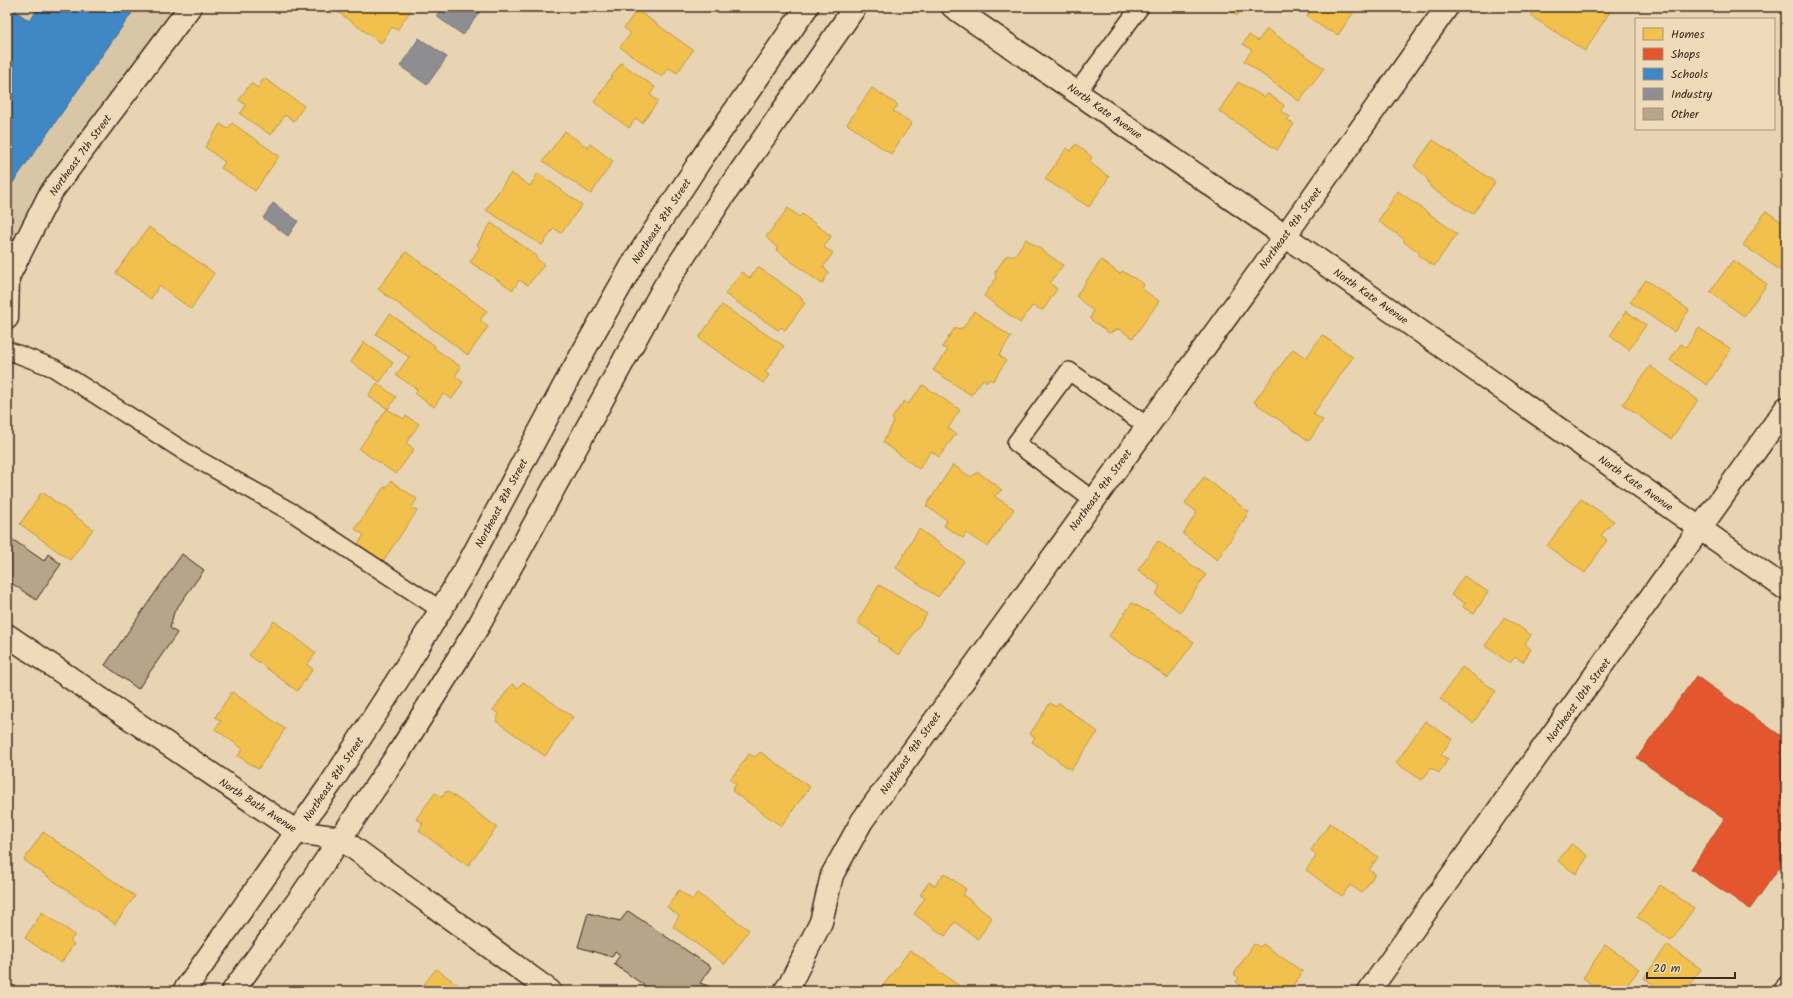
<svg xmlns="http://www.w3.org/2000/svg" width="1793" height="998" viewBox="0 0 1793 998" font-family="Kalam,sans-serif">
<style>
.built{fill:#d9c6a6}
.homes{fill:#f2c14e;stroke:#bb9440}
.shops{fill:#e4572e;stroke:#b14a29}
.schools{fill:#3f88c5;stroke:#3e6c93}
.industry{fill:#8d8d92;stroke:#746f6f}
.building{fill:#b7a589;stroke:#3b2a1e}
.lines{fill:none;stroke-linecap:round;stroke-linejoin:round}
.lane-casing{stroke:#3b2a1e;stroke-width:20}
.street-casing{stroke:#3b2a1e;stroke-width:25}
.secondary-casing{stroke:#3b2a1e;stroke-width:25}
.lane{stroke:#efdbb9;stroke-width:17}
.street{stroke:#efdbb9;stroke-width:22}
.secondary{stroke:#efdbb9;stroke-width:22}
.labels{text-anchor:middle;stroke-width:4;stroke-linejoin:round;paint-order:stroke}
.street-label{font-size:11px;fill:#3b2a1e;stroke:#efdbb9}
</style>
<rect width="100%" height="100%" fill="#e8d4b3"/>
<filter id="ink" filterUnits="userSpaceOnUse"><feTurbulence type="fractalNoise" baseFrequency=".025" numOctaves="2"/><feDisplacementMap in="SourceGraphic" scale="8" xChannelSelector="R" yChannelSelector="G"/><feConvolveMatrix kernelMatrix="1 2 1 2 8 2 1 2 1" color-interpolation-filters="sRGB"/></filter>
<g filter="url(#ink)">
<!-- built -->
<polygon class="built" points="7,7 174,7 39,191 7,250"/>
<!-- homes -->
<g class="homes">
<polygon points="331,7 413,7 397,30 392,27 381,43"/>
<polygon points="1224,7 1243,7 1237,16"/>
<polygon points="1313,7 1357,7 1338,35 1329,30 1328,31 1307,16"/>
<polygon points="1537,7 1607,7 1611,10 1585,51 1531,16"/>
<polygon points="637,10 693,50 677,73 669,68 662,77 620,47 631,33 624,28"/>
<polygon points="1267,29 1324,68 1299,101 1244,61 1252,50 1243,44 1249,35 1258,41"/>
<polygon points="621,63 655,87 650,95 658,101 642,123 636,118 629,128 594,102"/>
<polygon points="264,78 304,106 294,121 285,115 271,135 240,114 246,105 239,100 251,83 258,88"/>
<polygon points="1238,82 1264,97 1268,94 1284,105 1281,111 1290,117 1287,120 1294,124 1277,150 1219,111"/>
<polygon points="872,88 898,105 893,111 912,123 891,154 847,124"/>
<polygon points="232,123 279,156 255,191 221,168 225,162 205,147 220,124 228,129"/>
<polygon points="565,131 588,148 590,144 613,161 591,194 543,161"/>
<polygon points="1433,140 1495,182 1473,214 1431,188 1426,177 1414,166"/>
<polygon points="1076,144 1092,157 1089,162 1109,177 1089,207 1045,179 1067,148 1071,151"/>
<polygon points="511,173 530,186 538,173 582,205 561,233 554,228 542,245 486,210"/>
<polygon points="1398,191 1457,234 1434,266 1419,256 1419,252 1404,242 1404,239 1378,221"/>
<polygon points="788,208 799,217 802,214 831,236 824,247 833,253 823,267 829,272 822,284 776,250 778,248 766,237"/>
<polygon points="1766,211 1786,225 1786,274 1743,245"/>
<polygon points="491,223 537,256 536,258 544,265 528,285 519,280 513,290 470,262 480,247 477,245"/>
<polygon points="149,227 214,273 191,309 159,285 151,299 116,273"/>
<polygon points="1026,239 1063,265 1050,283 1057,289 1043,310 1032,306 1020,323 984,296 996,278 995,272 1006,256 1015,255"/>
<polygon points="406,252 487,311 480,320 488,327 468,355 378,289"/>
<polygon points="1101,260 1120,274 1122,271 1144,284 1142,289 1159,301 1133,338 1119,329 1109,333 1090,319 1093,311 1076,296"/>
<polygon points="1733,260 1767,284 1744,316 1710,292"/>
<polygon points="758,267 802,298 801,300 805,303 785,330 781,327 778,330 725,294 742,272 750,278"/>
<polygon points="1646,280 1689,310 1674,332 1630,302"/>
<polygon points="722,305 784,346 765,372 769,375 763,383 699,338"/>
<polygon points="974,311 1011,337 999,355 1006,361 993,381 989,379 987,382 983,379 971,395 933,370 948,350 942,347 954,329 963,328"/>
<polygon points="1626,311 1646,325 1629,350 1610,336"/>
<polygon points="390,314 435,346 434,348 461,367 455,376 463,382 452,399 443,394 434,407 415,394 418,390 396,375 409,357 376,334"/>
<polygon points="1699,328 1731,349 1707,385 1670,360 1681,344 1686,347"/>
<polygon points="1322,335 1353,357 1313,414 1323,420 1309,441 1254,402 1293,349 1306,358"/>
<polygon points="364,342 393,363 380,382 351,362"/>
<polygon points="1650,366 1698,400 1671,439 1623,404"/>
<polygon points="377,383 396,397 388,409 368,396"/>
<polygon points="923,385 960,410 948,428 956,434 939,457 931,451 919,469 883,442 894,422 892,418 904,401 908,404"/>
<polygon points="387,409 404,419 406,416 419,424 406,443 414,449 396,474 359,449"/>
<polygon points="953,465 971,477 978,472 1002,490 994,496 1014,509 988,547 966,533 963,538 944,526 947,520 926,506"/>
<polygon points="1204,477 1249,512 1217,560 1183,534 1197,512 1185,503"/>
<polygon points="391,481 417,499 412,507 417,511 383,561 358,544 364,535 355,529 384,487 386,488"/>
<polygon points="42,492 93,529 70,560 20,524"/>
<polygon points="1581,499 1614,521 1601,535 1607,540 1585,573 1547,546"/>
<polygon points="919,529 964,561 938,597 896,568"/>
<polygon points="1158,541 1206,575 1180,612 1156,595 1160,586 1138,570"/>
<polygon points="1464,576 1488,592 1474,614 1463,607 1465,603 1451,595"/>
<polygon points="879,585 927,614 899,655 878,641 880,638 857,622"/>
<polygon points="1132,603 1153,614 1194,642 1168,678 1109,636"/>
<polygon points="1505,617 1531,635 1525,644 1531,649 1523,662 1515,657 1510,663 1485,646"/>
<polygon points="274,621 316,653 307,665 313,669 297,691 249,655"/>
<polygon points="1462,667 1496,691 1473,723 1440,699"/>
<polygon points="523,682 573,717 545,756 496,721 499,714 493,710 512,684 518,688"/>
<polygon points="232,692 285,729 258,769 238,756 243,749 215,729 221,721 215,717"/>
<polygon points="1050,703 1056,707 1059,703 1098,732 1071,770 1032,742 1035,737 1030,734"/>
<polygon points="1425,721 1452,739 1441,755 1448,759 1439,773 1431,768 1422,780 1396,763"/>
<polygon points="760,752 810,787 781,826 732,791 736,784 730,780 749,754 755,757"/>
<polygon points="447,791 497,827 468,866 419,831 423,823 416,819 435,793 442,797"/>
<polygon points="1330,823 1378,857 1369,870 1375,874 1362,893 1350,885 1342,896 1306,870 1317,855 1311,850"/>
<polygon points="43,832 135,896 115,924 24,860"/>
<polygon points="1571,844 1588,856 1576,874 1558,861"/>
<polygon points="944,873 966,889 963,895 992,918 978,939 955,922 945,936 914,914 925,898 920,895 929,882 935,886"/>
<polygon points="1660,885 1694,908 1671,941 1637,917"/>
<polygon points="679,890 692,900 697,893 749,930 725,964 673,927 679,916 667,907"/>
<polygon points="42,912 75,935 70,941 74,944 61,963 25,938"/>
<polygon points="1254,944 1260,947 1263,944 1303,972 1289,991 1249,991 1236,982 1239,978 1234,974"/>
<polygon points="1605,945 1639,969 1623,991 1602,991 1583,978"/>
<polygon points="1667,945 1701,969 1685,991 1663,991 1644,978"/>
<polygon points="910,950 966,991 879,991"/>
<polygon points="436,969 467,991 419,991"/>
</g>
<!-- shops -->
<polygon class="shops" points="1696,676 1784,738 1786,736 1786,858 1750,909 1691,869 1724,819 1637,758"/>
<!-- schools -->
<polygon class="schools" points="39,7 136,7 7,191 7,24 15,11 30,21"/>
<!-- industry -->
<g class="industry">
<polygon points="443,7 478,7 481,10 463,35 436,16"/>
<polygon points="419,38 447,57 427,85 400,66"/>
<polygon points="273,203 298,221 288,236 263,218"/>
</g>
<!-- building -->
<g class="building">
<polygon points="9,537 44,561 48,554 61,564 36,600 7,580 7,539"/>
<polygon points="182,554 204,570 174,612 170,628 177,633 138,689 105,665"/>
<polygon points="628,911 711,967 700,983 708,986 705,991 652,991 614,964 620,955 615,951 612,957 578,947 588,913 620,921"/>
</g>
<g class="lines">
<defs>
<g id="lane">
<polyline points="1077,92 1140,7"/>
<polyline points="7,350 54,368 190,455 293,513 441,610"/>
<polyline points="1093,500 1016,443 1069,371 1147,426"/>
<polyline points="1782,991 1786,985"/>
</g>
<g id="street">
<polyline points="953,7 1285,236 1786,589"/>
<polyline points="7,318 8,277 50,194 190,7"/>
<polyline points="7,635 297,832 340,838 550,991"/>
<polyline points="785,991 790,984 821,922 832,875 862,821 1285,236 1447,7"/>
<polyline points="1369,991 1786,408"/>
</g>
<g id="secondary">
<polyline points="184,991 332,782 404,670 465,570 565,384 635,260 704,155 807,7"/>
<polyline points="233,991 302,895 398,754 479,625 664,287 722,198 855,7"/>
</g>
</defs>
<!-- lane casing -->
<use href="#lane" class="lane-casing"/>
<!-- street casing -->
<use href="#street" class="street-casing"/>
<!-- secondary casing -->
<use href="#secondary" class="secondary-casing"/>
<!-- lane -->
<use href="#lane" class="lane"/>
<!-- street -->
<use href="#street" class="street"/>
<!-- secondary -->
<use href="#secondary" class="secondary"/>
</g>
</g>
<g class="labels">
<!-- street labels -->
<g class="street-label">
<text transform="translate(1105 111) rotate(35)" y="4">North Kate Avenue</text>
<text transform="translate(80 155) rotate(-54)" y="4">Northeast 7th Street</text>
<text transform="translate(661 221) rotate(-57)" y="4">Northeast 8th Street</text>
<text transform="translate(1290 228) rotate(-54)" y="4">Northeast 9th Street</text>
<text transform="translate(1371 296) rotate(35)" y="4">North Kate Avenue</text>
<text transform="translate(1636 483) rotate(35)" y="4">North Kate Avenue</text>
<text transform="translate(1100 490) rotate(-54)" y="4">Northeast 9th Street</text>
<text transform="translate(501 503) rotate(-62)" y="4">Northeast 8th Street</text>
<text transform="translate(1578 700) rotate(-54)" y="4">Northeast 10th Street</text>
<text transform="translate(910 753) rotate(-55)" y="4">Northeast 9th Street</text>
<text transform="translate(333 779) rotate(-56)" y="4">Northeast 8th Street</text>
<text transform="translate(258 805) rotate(33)" y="4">North Bath Avenue</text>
</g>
</g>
<!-- margin -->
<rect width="1793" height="998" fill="none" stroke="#efdbb9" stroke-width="24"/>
<rect x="12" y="12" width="1769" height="974" fill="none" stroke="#3b2a1e" stroke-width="1.5" filter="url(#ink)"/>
<!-- legend -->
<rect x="1635" y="18" width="140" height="112" fill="#efdbb9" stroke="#a7947b"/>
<rect x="1643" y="28" width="20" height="12" fill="#f2c14e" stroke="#a7947b"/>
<text x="1671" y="38" font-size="12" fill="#3b2a1e">Homes</text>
<rect x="1643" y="48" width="20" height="12" fill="#e4572e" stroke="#a7947b"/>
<text x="1671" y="58" font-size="12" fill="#3b2a1e">Shops</text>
<rect x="1643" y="68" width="20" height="12" fill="#3f88c5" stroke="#a7947b"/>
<text x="1671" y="78" font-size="12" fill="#3b2a1e">Schools</text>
<rect x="1643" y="88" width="20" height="12" fill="#8d8d92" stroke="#a7947b"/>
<text x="1671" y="98" font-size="12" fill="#3b2a1e">Industry</text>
<rect x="1643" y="108" width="20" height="12" fill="#b7a589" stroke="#a7947b"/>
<text x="1671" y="118" font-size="12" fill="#3b2a1e">Other</text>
<!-- scale -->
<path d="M1647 972v6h88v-6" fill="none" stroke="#3b2a1e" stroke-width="2"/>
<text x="1653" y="972" font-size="12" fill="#3b2a1e" stroke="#efdbb9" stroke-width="3" paint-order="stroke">20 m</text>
</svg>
